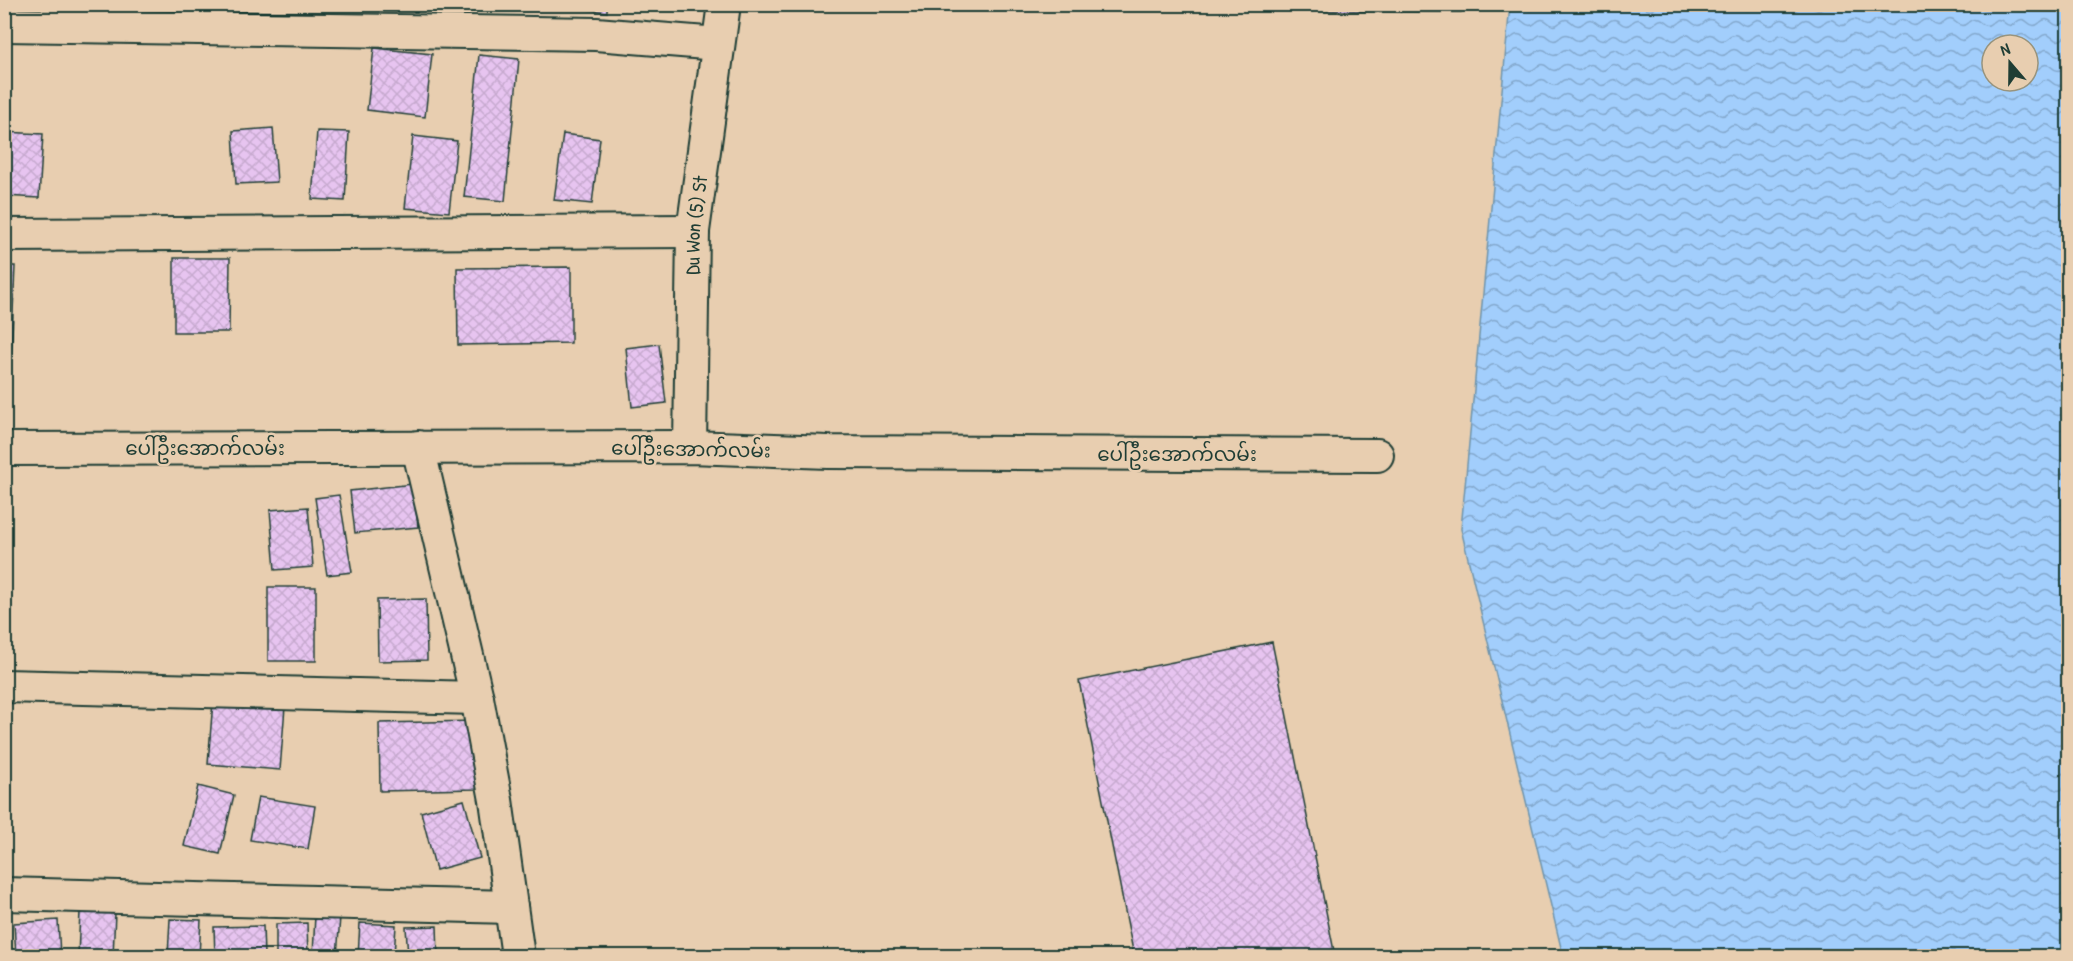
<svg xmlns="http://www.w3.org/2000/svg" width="2073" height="961" viewBox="0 0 2073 961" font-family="'Patrick Hand','Noto Sans Myanmar',sans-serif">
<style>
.water{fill:url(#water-waves);stroke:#6e94ac;stroke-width:1.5;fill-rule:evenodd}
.building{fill:url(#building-cross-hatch);stroke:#1f3d34;stroke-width:1.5}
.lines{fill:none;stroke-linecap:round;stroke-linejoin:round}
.street-casing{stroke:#1f3d34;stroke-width:36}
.street{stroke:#e8ceb0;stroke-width:32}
.labels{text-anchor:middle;stroke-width:5;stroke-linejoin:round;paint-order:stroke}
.street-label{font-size:20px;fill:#1f3d34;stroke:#e8ceb0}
</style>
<defs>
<pattern id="water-waves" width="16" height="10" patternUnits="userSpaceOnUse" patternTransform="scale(1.5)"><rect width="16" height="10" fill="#a2cefc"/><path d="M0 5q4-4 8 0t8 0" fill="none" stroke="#83a8cd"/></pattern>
<pattern id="building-cross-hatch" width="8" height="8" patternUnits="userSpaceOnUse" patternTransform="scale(1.5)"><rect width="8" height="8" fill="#e7c4f0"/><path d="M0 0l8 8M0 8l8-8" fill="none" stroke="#c6a9ce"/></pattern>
</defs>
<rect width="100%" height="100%" fill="#e8ceb0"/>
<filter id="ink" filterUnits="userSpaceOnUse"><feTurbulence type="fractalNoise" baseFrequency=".0167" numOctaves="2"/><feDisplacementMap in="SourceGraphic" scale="12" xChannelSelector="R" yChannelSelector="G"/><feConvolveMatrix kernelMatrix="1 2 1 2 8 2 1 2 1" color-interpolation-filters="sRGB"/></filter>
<g filter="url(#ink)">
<!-- water -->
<path class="water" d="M1510,5H2068V956H1563L1461,529ZM1992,45H2028V81H1992Z"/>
<!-- building -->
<g class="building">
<polygon points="567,4 607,4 607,12 567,7"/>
<polygon points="1248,4 1461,4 1461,12 1248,10"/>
<polygon points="374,48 432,54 425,117 367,110"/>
<polygon points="479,55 519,59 505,201 464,197"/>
<polygon points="273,128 277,182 236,184 233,131"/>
<polygon points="317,131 349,132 345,201 312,199"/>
<polygon points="4,132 43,134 39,198 4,196"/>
<polygon points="563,134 600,139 592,204 554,200"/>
<polygon points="413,136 457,141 449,212 405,208"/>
<polygon points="174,258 230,258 229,332 174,332"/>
<polygon points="4,266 15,266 11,358 4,358"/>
<polygon points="571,267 571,343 458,345 457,268"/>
<polygon points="659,344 666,403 632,407 626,348"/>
<polygon points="413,484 418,527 355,533 350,491"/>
<polygon points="339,495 352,572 327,575 315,498"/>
<polygon points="308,507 313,567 275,570 270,510"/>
<rect x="268" y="587" width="48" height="74"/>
<polygon points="426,599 427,660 378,661 377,600"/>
<polygon points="1272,642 1335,956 1134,956 1079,681"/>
<polygon points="213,701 285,707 280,770 208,764"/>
<polygon points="476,721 477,789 380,791 379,723"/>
<polygon points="198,786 234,795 220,854 184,846"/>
<polygon points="258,797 315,806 308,849 250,840"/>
<polygon points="464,800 480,858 436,870 421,812"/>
<polygon points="80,912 115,913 113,956 78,956"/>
<polygon points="315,915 340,917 337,956 313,956"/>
<polygon points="170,919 201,920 199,956 168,956"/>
<polygon points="58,920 60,956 16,956 14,923"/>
<polygon points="307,923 308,956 276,956 276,924"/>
<polygon points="360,923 396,925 394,956 358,956"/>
<polygon points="263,926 264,956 215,956 214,927"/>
<polygon points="437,926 438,956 408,956 406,927"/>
</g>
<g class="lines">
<defs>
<g id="street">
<polyline points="4,25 596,34 718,44"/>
<polyline points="4,235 693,231"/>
<polyline points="418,447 477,698 496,800 518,956"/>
<path id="s1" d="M690,447L693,231L724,4"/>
<polyline points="4,449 690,447 828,452 1377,455"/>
<polyline points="4,686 477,698"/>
<polyline points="4,894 511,907"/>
</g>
</defs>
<!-- street casing -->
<use href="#street" class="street-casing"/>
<!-- street -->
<use href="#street" class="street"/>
</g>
</g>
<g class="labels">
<!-- street labels -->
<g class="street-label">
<text dy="7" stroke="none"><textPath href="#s1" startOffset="222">Du Won (5) St</textPath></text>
<text x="205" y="455">ပေါ်ဦးအောက်လမ်း</text>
<text transform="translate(691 449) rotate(1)" y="7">ပေါ်ဦးအောက်လမ်း</text>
<text x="1177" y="461">ပေါ်ဦးအောက်လမ်း</text>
</g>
</g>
<!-- margin -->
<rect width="2073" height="961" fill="none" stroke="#e8ceb0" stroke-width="24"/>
<rect x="12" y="12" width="2049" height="937" fill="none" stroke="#1f3d34" stroke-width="2" filter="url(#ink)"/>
<!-- north arrow -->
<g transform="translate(2010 63) rotate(340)"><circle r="28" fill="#e8ceb0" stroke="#98947e" stroke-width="1.5"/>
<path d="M0-4.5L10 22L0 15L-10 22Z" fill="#1f3d34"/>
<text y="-9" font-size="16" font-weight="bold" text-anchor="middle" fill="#1f3d34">N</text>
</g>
</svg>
